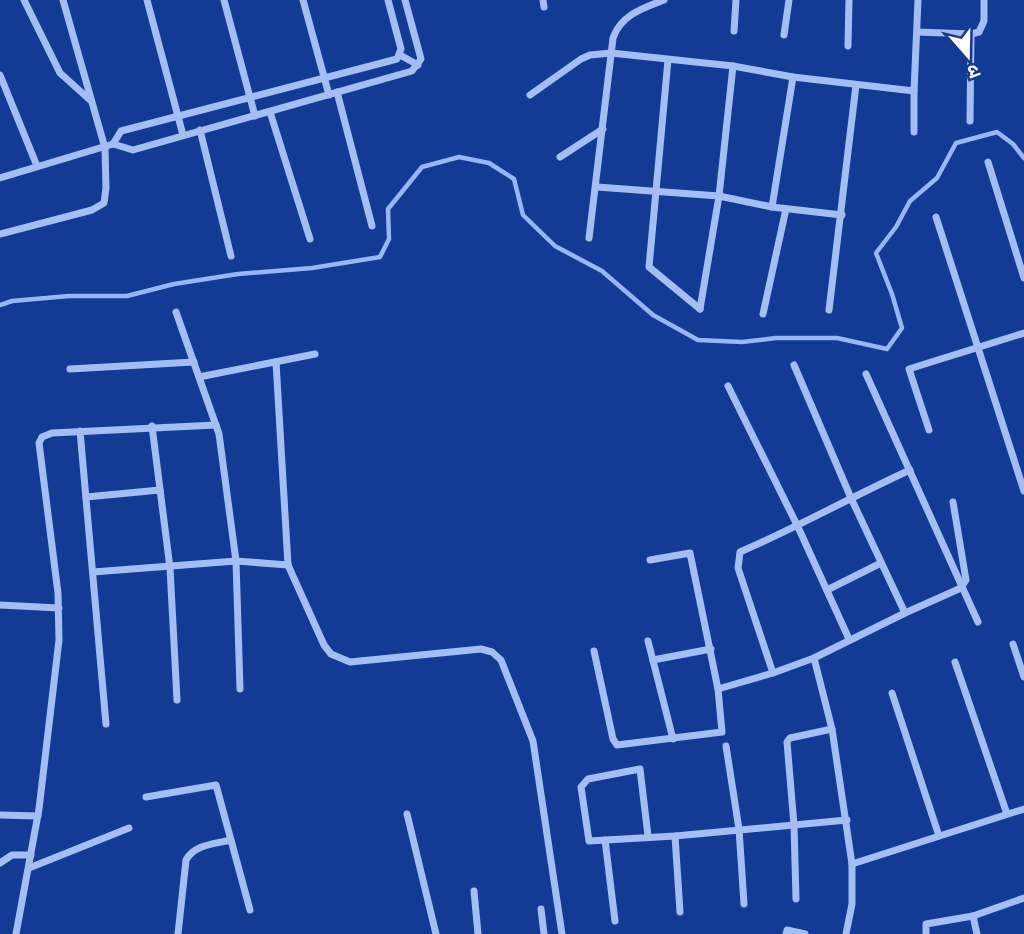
<svg xmlns="http://www.w3.org/2000/svg" width="1024" height="934" viewBox="0 0 1024 934" font-family="Inter,'Noto Sans Devanagari',sans-serif">
<style>
.lines{fill:none;stroke-linecap:round;stroke-linejoin:round}
.stream{stroke:#96b6f5;stroke-width:4.5}
.minor{stroke:#a4bdf2;stroke-width:7}
</style>
<rect width="100%" height="100%" fill="#133b96"/>
<g class="lines">
<!-- stream -->
<polyline class="stream" points="0,305 12,301 69,296 127,296 174,284 238,274 312,268 380,257 389,239 388,209 422,167 459,157 489,163 514,179 523,215 555,246 602,271 653,315 698,340 742,342 776,338 837,338 887,349 902,328 892,294 876,253 896,227 910,201 937,178 956,143 997,132 1013,144 1024,158"/>
<!-- minor -->
<g class="minor">
<polyline points="24,0 60,73 90,100"/>
<polyline points="147,0 183,135"/>
<polyline points="224,0 255,116"/>
<polyline points="303,0 329,95"/>
<polyline points="543,0 544,7"/>
<polyline points="734,31 736,0"/>
<polyline points="917,32 971,34 979,32 984,21 984,0"/>
<polyline points="784,35 789,0"/>
<polyline points="848,46 849,0"/>
<polyline points="400,55 418,65"/>
<polyline points="668,60 649,267 700,309"/>
<polyline points="0,75 37,166"/>
<polyline points="914,91 914,132"/>
<polyline points="337,92 372,226"/>
<polyline points="530,95 581,59 590,55 611,53 733,66 793,77 914,91 918,0"/>
<polyline points="270,112 310,239"/>
<polyline points="970,121 971,34"/>
<polyline points="200,130 231,256"/>
<polyline points="113,144 121,131 397,59 401,49 388,0"/>
<polyline points="560,157 603,129"/>
<polyline points="988,162 1024,278"/>
<polyline points="0,178 113,144 133,150 412,71 421,59 405,0"/>
<polyline points="597,187 719,196 772,207 842,215"/>
<polyline points="772,207 793,77"/>
<polyline points="936,217 1024,491"/>
<polyline points="0,234 92,210 104,203 106,188 105,148 63,0"/>
<path d="M589,238L613,38C621,15 643,8 664,0"/>
<polyline points="700,309 719,196 733,66"/>
<polyline points="829,310 856,85"/>
<polyline points="176,312 219,434 236,561 240,689"/>
<polyline points="763,314 786,209"/>
<polyline points="276,362 288,565 324,645 331,654 350,662 481,649 492,652 501,660 533,741 562,934"/>
<polyline points="794,365 851,498 905,613"/>
<polyline points="70,369 194,362"/>
<polyline points="866,374 978,622"/>
<polyline points="199,377 315,354"/>
<polyline points="728,386 798,527 849,639"/>
<polyline points="152,426 170,568 177,700"/>
<polyline points="929,430 909,369 1024,333"/>
<polyline points="80,431 106,724"/>
<polyline points="86,497 160,490"/>
<polyline points="93,572 236,561 288,565"/>
<polyline points="827,590 881,563"/>
<polyline points="0,605 59,608"/>
<polyline points="648,641 673,739"/>
<polyline points="1013,644 1024,677"/>
<polyline points="594,651 613,739 617,745 722,732 718,689 690,553 650,560"/>
<polyline points="814,658 832,729 852,864 852,904 846,934"/>
<polyline points="653,660 711,649"/>
<polyline points="955,662 1007,814"/>
<path d="M773,673L738,568L740,552C798,527 853,496 910,470"/>
<polyline points="718,689 773,673 814,658 905,613 961,588 966,580 953,502"/>
<polyline points="892,693 939,836"/>
<polyline points="726,746 739,829 744,904"/>
<polyline points="146,797 216,785 250,910"/>
<polyline points="407,814 436,934"/>
<polyline points="0,815 38,816"/>
<polyline points="648,836 640,769 588,779 581,787 589,841 675,836 847,820"/>
<polyline points="675,836 680,912"/>
<polyline points="605,840 615,921"/>
<polyline points="0,863 12,855 31,855"/>
<polyline points="852,864 1024,809"/>
<polyline points="29,868 129,828"/>
<polyline points="474,891 478,934"/>
<polyline points="796,899 794,825 787,742 790,738 832,729"/>
<polyline points="541,909 544,934"/>
<polyline points="973,916 977,934"/>
<polyline points="16,934 39,809 59,640 58,593 39,443 42,437 52,433 216,425"/>
<path d="M178,934L186,860C195,844 215,844 231,840"/>
<polyline points="786,934 787,930 805,934"/>
<polyline points="926,934 926,924 973,916 1024,898"/>
</g>
</g>
<!-- north arrow -->
<g transform="translate(968 56) rotate(160)" stroke="#133b96" stroke-width="5" paint-order="stroke">
<path d="M0-5L12 26L0 18L-12 26Z" fill="#ffffff"/>
<text y="-10" font-size="19" font-weight="bold" text-anchor="middle" fill="#ffffff">उ</text>
</g>
</svg>
